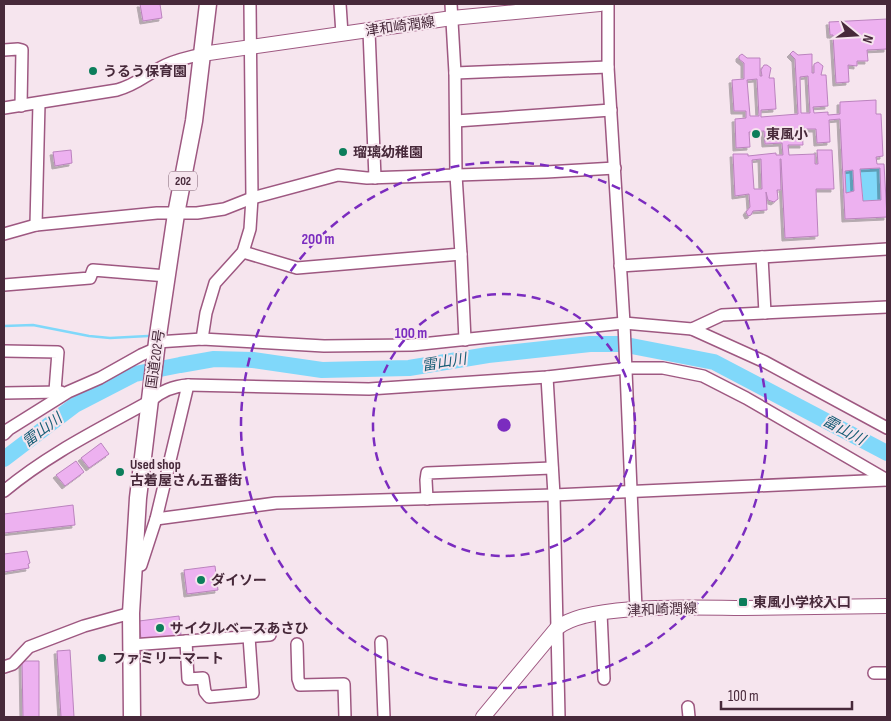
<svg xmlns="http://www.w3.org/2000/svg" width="891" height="721" viewBox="0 0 891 721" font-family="'Sofia Sans Condensed','Noto Sans JP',sans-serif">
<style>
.water{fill:#80d8fa}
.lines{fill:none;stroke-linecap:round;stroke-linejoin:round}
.stream{stroke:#80d8fa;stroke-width:2.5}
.river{stroke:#80d8fa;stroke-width:16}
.building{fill:#edb1f0;stroke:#bb83be;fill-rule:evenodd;filter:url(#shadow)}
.minor-casing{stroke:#9e5881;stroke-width:14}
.major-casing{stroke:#9e5881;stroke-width:16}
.highway-casing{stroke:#9e5881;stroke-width:19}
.minor{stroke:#fff;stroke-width:11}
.major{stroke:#fff;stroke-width:14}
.highway{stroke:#fff;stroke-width:16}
.ring{fill:none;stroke:#7b2cbf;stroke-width:2.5;stroke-dasharray:9 6}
.poi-dot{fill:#0c7e5b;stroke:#f6e5ee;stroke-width:2}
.labels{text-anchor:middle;stroke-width:4;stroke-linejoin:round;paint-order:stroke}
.shield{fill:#f6e5ee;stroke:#7c6170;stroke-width:1}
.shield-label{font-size:12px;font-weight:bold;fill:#47293a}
.street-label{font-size:14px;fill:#47293a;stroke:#f6e5ee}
.poi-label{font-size:14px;font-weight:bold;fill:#47293a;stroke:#f6e5ee;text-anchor:start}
.water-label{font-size:15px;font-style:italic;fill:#185e76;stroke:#f6e5ee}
.centre{fill:#7b2cbf;stroke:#f6e5ee;stroke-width:2.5}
.ring-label{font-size:15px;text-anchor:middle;font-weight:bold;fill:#7b2cbf;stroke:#f6e5ee;stroke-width:4;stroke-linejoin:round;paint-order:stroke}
</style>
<defs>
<filter id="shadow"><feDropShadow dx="-3" dy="3" stdDeviation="0" flood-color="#0004"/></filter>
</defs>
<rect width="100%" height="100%" fill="#f6e5ee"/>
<!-- water -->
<g class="water">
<polygon points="880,168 881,200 863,201 860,169"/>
<polygon points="853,170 854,191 846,193 845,171"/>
</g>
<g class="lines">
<!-- stream -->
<polyline class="stream" points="4,326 33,325 89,336 110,338 148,336"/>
<!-- river -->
<polyline class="river" points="4,459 75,405 135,374 180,365 214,359 253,360 322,370 409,368 488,355 590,344 621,344 714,362 887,453"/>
</g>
<!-- building -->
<g class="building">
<polygon points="140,4 160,4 162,18 143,21"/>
<polygon points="887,19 887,49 867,50 868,61 857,61 857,66 848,65 849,82 836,83 833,35 830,35 829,22"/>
<path d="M793,51L798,55L812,54V73H814V64L818,62L823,66L821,75H826L828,106L813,107L814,113L828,112V115L840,114V102L876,100V114H881L883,156L876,157L877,164H884L887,217L845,219L840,119L829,120L830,142L817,143L816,129H802L803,145H788L789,155L815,154V164H818L817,150H832L834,189H816L818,236L785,238L781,159H780L781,190H777L778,199L774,202L768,200L766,192L767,210L753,211L751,215L748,216L746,212L750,207L749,194L735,196L733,154H748V156L776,153V155H783L782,143L765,144L764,131L749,132L750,147L736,148L735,119L746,118V111H734L732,80L744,79V63L739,59V56L742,54L747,58H760V76H762L761,70L764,65H767L771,68L769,78H774L776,109L761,110V117L798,114L795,59L790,54ZM808,76L810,113H801L800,77ZM757,79L759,116H750L747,80ZM761,159L762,189H754L752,160ZM880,168L881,200L863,201L860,169ZM853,170L854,191L846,193L845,171Z"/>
<polygon points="71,150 72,163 55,166 53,152"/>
<polygon points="101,443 109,454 89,468 81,458"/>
<polygon points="76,461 84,472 65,486 56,475"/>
<polygon points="73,505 75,525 4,533 4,514"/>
<polygon points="27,551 30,563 28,564 29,568 4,572 4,554"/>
<polygon points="215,566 218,590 187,594 184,570"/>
<polygon points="179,616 181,635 141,639 139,621"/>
<polygon points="70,650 74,717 61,717 57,651"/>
<polygon points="22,661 39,661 39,717 23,717"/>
</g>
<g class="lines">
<defs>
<g id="minor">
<polyline points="340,4 342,34"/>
<polyline points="608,4 608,67 624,323 636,609"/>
<polyline points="369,31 375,178"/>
<polyline points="4,50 18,49 22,50 21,106"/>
<polyline points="455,73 608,67"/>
<path d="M4,108L117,90C136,85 144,76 160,68C173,60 187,58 202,54"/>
<polyline points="456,121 611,110"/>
<polyline points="36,225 39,103"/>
<polyline points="4,234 36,225 157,213 197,213 224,209 252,198 338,175 367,178 546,172 615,168"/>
<polyline points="243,252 297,268 461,254 456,175 455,73 451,4"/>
<polyline points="461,254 465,340"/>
<polyline points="762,257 765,313"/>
<polyline points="620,266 887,249"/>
<polyline points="4,285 90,278 93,270 167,276"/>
<polyline points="692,329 765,362 887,428"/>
<polyline points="202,339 206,313 215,283 243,252 250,229 252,198 250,4"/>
<polyline points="157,342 202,339 324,346 412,345 624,323 692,329 722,315 887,307"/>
<polyline points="4,351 58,352 55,391"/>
<polyline points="547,377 554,495 559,717"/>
<polyline points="188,385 369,389 547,377 626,368 663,368 703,376 746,398 887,480"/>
<polyline points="4,393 61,392"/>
<polyline points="4,434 9,429 68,392 100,378 141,355 157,348"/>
<path d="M4,491C50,453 98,430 150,401C161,391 173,386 188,385L156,519L141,565L133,566"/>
<polyline points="427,499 426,480 427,473 552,468"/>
<polyline points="156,519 276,503 554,495 887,480"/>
<polyline points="601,613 604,679"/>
<polyline points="186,641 188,679 203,678 205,692 209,697 253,693 249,637"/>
<polyline points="381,642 384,717"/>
<polyline points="297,644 298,679 300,685 344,684 345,717"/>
<polyline points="131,645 270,635"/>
<polyline points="4,667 13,664 29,647 84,626 131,613"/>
<polyline points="874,673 887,673"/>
<polyline points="688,707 689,717"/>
</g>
<g id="major">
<polyline points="202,54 452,18 600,4"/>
<path d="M483,717L557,628C588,602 701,608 743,608C791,607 839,607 887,606"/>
</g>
<polyline id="highway" points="132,717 131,613 138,498 157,342 176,214 194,121 208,4"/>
</defs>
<!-- minor casing -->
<use href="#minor" class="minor-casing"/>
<!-- major casing -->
<use href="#major" class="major-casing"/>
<!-- highway casing -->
<use href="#highway" class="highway-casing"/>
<!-- minor -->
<use href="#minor" class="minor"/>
<!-- major -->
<use href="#major" class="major"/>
<!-- highway -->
<use href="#highway" class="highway"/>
</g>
<!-- distance rings -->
<g class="ring">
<circle cx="504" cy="425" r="131"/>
<circle cx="504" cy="425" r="263"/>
</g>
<!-- markers -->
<g class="poi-dot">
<circle cx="93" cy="71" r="5"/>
<circle cx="756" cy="134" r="5"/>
<circle cx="343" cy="152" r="5"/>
<circle cx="120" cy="472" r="5"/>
<circle cx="201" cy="580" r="5"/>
<rect x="738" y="597" width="10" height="10" rx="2.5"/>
<circle cx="160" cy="628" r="5"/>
<circle cx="102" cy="658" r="5"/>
</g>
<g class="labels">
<!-- shield labels -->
<rect class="shield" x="169" y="171.5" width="28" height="19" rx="4"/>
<g class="shield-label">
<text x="183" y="185">202</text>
</g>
<!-- street labels -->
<g class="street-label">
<text transform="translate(400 26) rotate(-8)" y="5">津和崎潤線</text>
<text transform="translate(155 359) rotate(-82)" y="5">国道202号</text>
<text transform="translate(662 609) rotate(-2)" y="5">津和崎潤線</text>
</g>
<!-- poi labels -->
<g class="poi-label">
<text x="103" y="76">うるう保育園</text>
<text x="766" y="139">東風小</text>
<text x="353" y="157">瑠璃幼稚園</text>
<text x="130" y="469">Used shop<tspan x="130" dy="16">古着屋さん五番街</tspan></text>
<text x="211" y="585">ダイソー</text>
<text x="753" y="607">東風小学校入口</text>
<text x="170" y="633">サイクルベースあさひ</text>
<text x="112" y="663">ファミリーマート</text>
</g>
<!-- water labels -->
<g class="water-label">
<text transform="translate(444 362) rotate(-9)" y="5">雷山川</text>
<text transform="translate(42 430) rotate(-37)" y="5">雷山川</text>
<text transform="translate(844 430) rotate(28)" y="5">雷山川</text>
</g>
</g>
<circle cx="504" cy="425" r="8" class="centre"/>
<g class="ring-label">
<text x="318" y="244">200 m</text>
<text x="411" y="338">100 m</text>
</g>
<!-- border -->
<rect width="891" height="721" fill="none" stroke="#47293a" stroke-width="10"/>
<!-- north arrow -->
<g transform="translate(856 35) rotate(108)" stroke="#f6e5ee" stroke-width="4" paint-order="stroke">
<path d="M0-4L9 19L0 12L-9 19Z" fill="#47293a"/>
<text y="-8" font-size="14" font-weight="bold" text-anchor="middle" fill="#47293a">N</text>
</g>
<!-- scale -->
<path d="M721 701v8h131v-8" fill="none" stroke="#47293a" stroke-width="2.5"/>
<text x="728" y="701" font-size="15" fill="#47293a" stroke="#f6e5ee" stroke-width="4" paint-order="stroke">100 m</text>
</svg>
